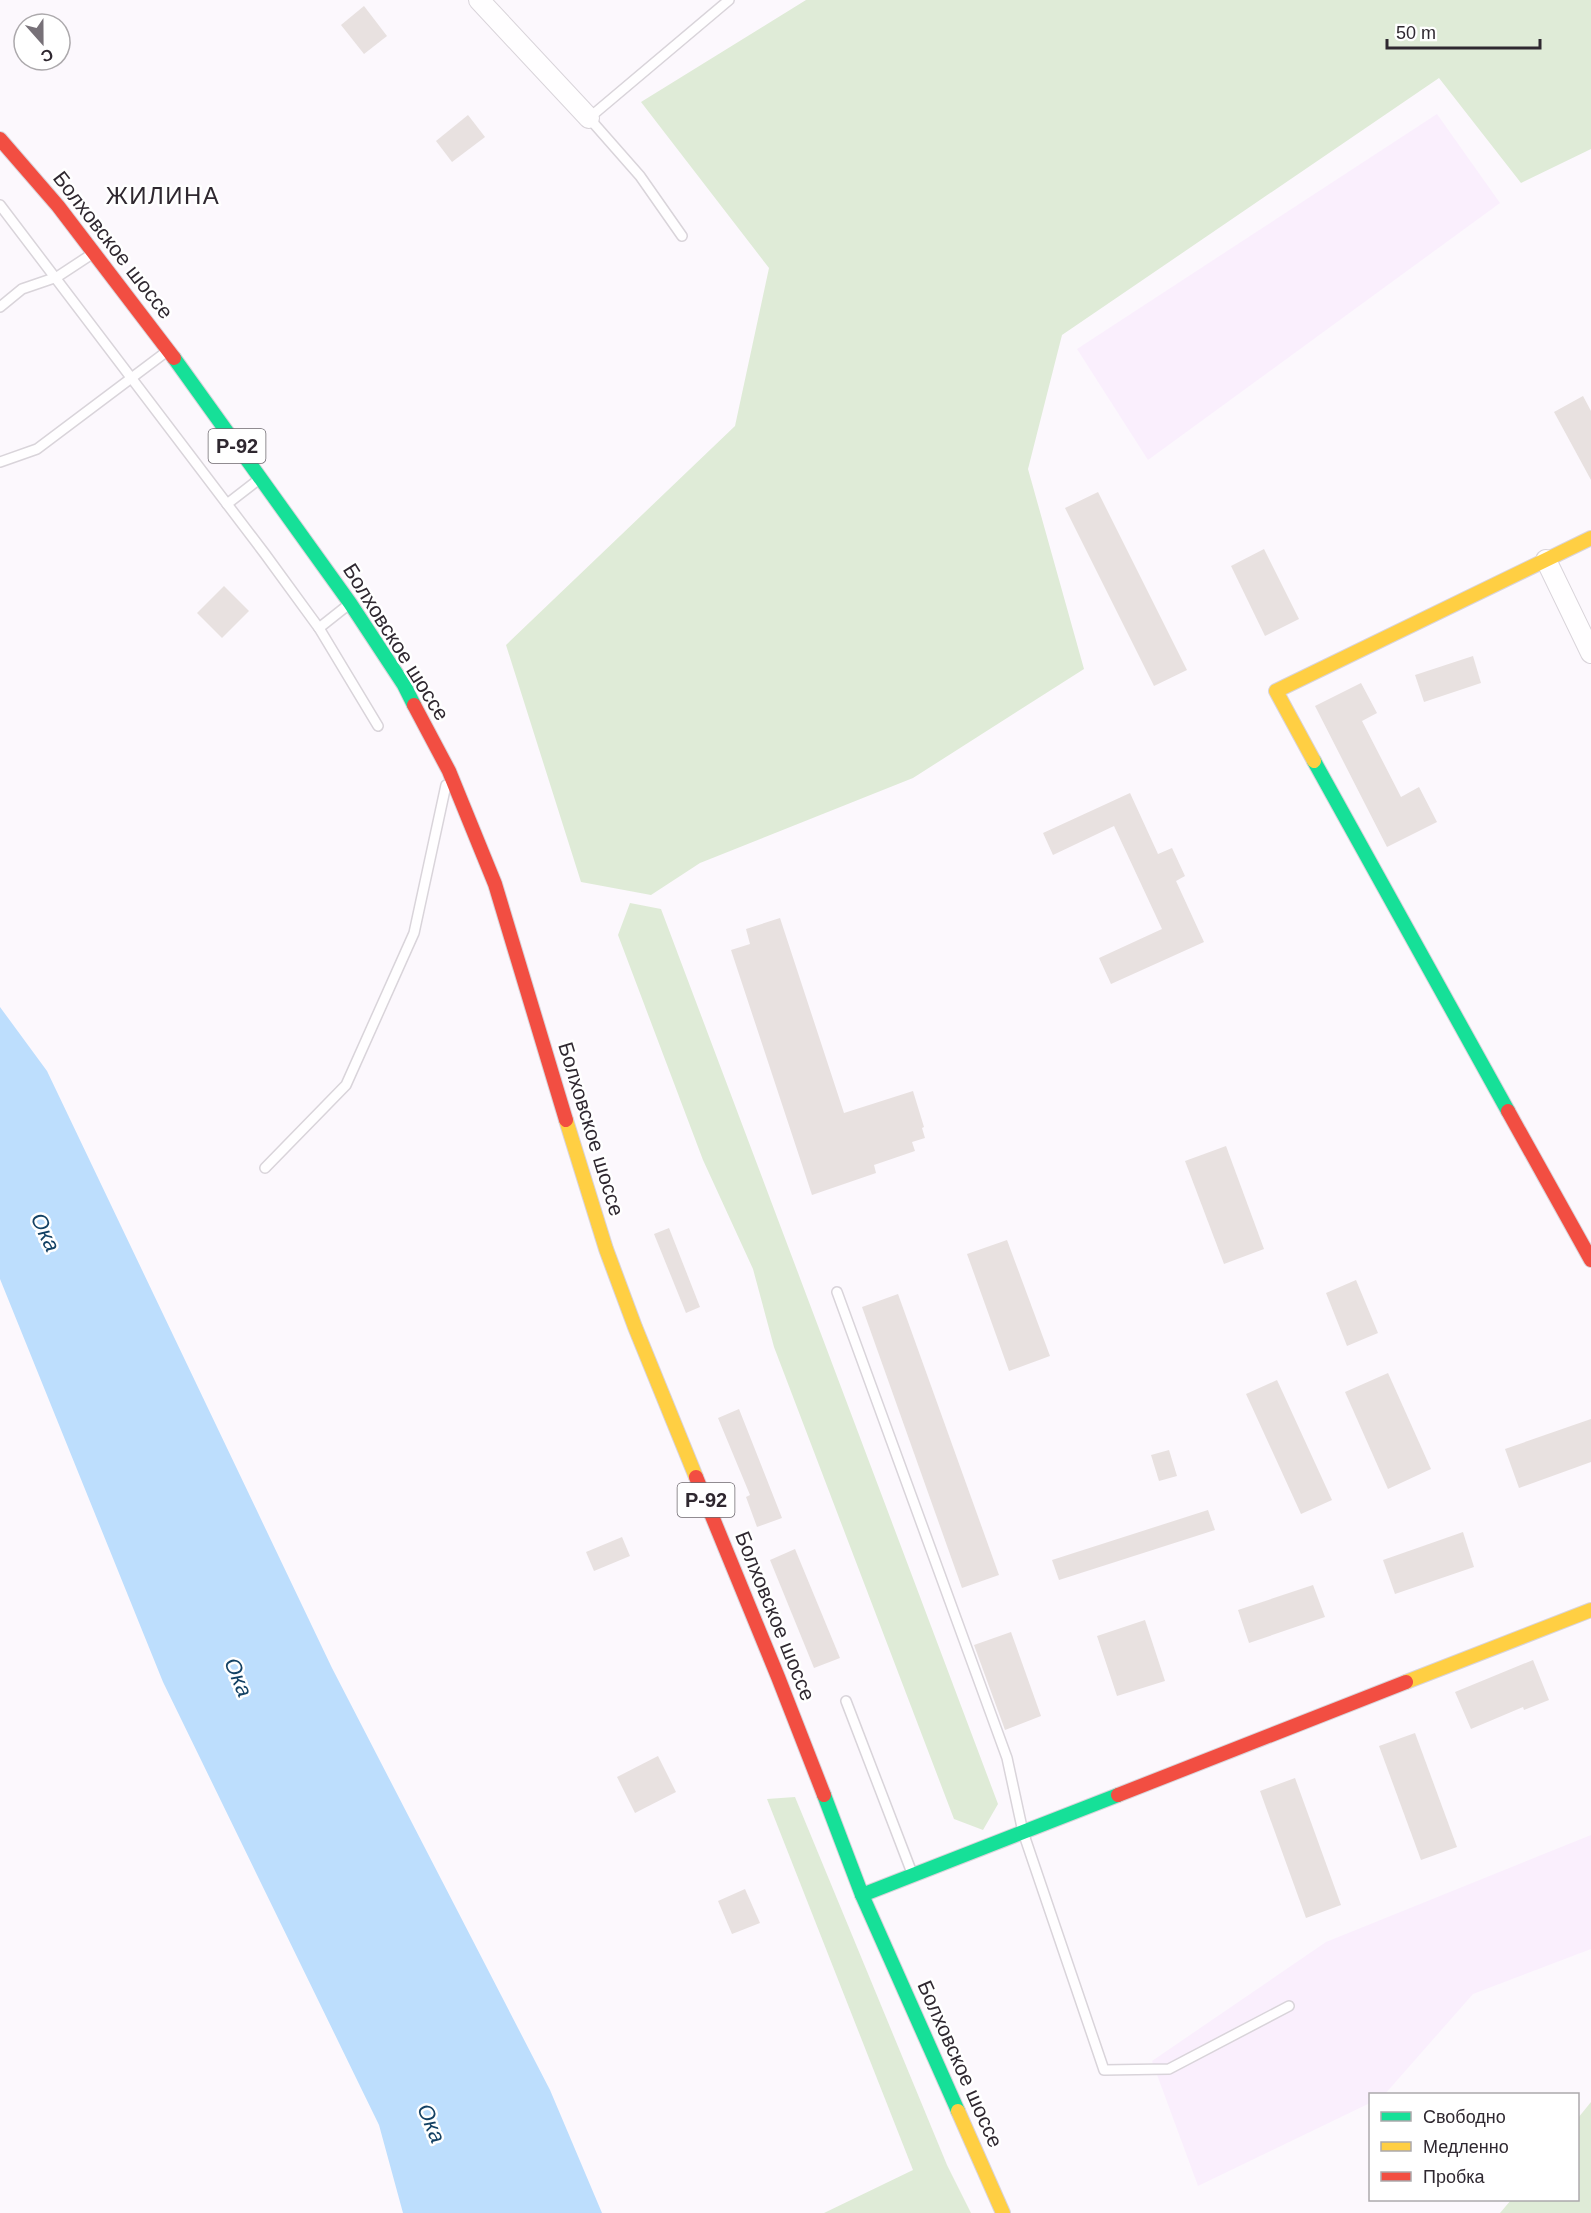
<svg xmlns="http://www.w3.org/2000/svg" width="1591" height="2213" viewBox="0 0 1591 2213" font-family="Arial,sans-serif">
<style>
.built{fill:#faeffd}
.green{fill:#dfebd7}
.water{fill:#bddefd}
.building{fill:#e8e1e0}
.lines{fill:none;stroke-linecap:round;stroke-linejoin:round}
.lane-casing{stroke:#d9d4da;stroke-width:12}
.street-casing{stroke:#d9d4da;stroke-width:22}
.fast-casing{stroke:#d9d4da;stroke-width:16}
.slow-casing{stroke:#d9d4da;stroke-width:16}
.jam-casing{stroke:#d9d4da;stroke-width:16}
.lane{stroke:#fffeff;stroke-width:9}
.street{stroke:#fffeff;stroke-width:20}
.fast{stroke:#16e098;stroke-width:14}
.slow{stroke:#ffcf43;stroke-width:14}
.jam{stroke:#f24e42;stroke-width:14}
.labels{text-anchor:middle;stroke-width:5;stroke-linejoin:round;paint-order:stroke}
.shield{fill:#fff;stroke:#6d686e;stroke-width:1.5}
.shield-label{font-size:20px;font-weight:bold;fill:#2f2830}
.street-label{font-size:21px;fill:#2f2830;stroke:#fff}
.water-label{font-size:22px;font-style:italic;fill:#134164;stroke:#fff}
.quarter-label{font-size:24px;letter-spacing:1.5px;fill:#2f2830;stroke:#fff}
</style>
<rect width="100%" height="100%" fill="#fcf8fd"/>
<!-- built -->
<g class="built">
<polygon points="1437,114 1500,203 1148,460 1077,349"/>
<polygon points="1591,1835 1591,1949 1473,1994 1385,2094 1370,2094 1370,2103 1198,2186 1152,2061 1326,1942"/>
</g>
<!-- green -->
<g class="green">
<polygon points="806,0 1591,0 1591,149 1521,183 1439,78 1062,335 1028,469 1084,669 913,778 700,863 651,895 581,882 506,645 735,426 769,268 641,102"/>
<polygon points="630,903 661,909 998,1804 983,1830 954,1819 774,1347 753,1269 703,1160 618,935"/>
<polygon points="795,1797 947,2165 971,2213 824,2213 913,2170 767,1799"/>
<polygon points="1591,2102 1591,2213 1500,2213 1511,2200 1578,2200 1578,2118"/>
</g>
<!-- water -->
<polygon class="water" points="0,1007 47,1071 332,1668 550,2090 602,2213 403,2213 379,2125 163,1682 0,1279"/>
<!-- building -->
<g class="building">
<polygon points="364,6 387,36 364,54 341,25"/>
<polygon points="468,115 485,137 452,162 436,141"/>
<polygon points="1583,396 1591,411 1591,480 1554,412"/>
<polygon points="1098,492 1187,670 1154,686 1065,508"/>
<polygon points="1264,549 1299,619 1265,636 1231,566"/>
<polygon points="224,586 249,611 222,638 197,613"/>
<polygon points="1473,656 1481,683 1424,702 1415,675"/>
<polygon points="1361,683 1377,713 1362,721 1401,797 1419,787 1437,822 1387,847 1315,706"/>
<polygon points="1130,793 1158,854 1172,848 1185,876 1176,881 1204,942 1111,984 1099,958 1162,929 1114,826 1053,855 1043,833"/>
<polygon points="780,918 844,1113 913,1091 924,1127 922,1128 925,1138 912,1142 915,1151 874,1165 876,1173 812,1195 731,950 750,944 746,929"/>
<polygon points="1226,1146 1264,1249 1224,1264 1185,1161"/>
<polygon points="669,1228 700,1307 686,1313 654,1234"/>
<polygon points="1007,1240 1050,1356 1009,1371 967,1254"/>
<polygon points="1356,1280 1378,1333 1347,1346 1326,1293"/>
<polygon points="898,1294 999,1575 962,1588 862,1307"/>
<polygon points="1388,1373 1431,1469 1388,1489 1345,1392"/>
<polygon points="1277,1380 1332,1500 1301,1514 1246,1394"/>
<polygon points="739,1409 782,1518 757,1527 746,1497 750,1495 718,1418"/>
<polygon points="1591,1419 1591,1462 1519,1488 1505,1449"/>
<polygon points="1169,1450 1177,1476 1159,1481 1151,1455"/>
<polygon points="1208,1510 1215,1530 1059,1580 1052,1560"/>
<polygon points="1463,1532 1474,1567 1395,1594 1383,1560"/>
<polygon points="622,1537 630,1556 594,1571 586,1552"/>
<polygon points="795,1549 840,1658 814,1668 770,1560"/>
<polygon points="1313,1585 1325,1617 1249,1643 1238,1610"/>
<polygon points="1145,1620 1165,1681 1117,1696 1097,1636"/>
<polygon points="1011,1632 1041,1716 1005,1730 974,1645"/>
<polygon points="1533,1660 1549,1700 1524,1710 1523,1707 1471,1729 1455,1692"/>
<polygon points="1415,1733 1457,1847 1421,1860 1379,1746"/>
<polygon points="658,1756 676,1792 635,1813 617,1777"/>
<polygon points="1295,1778 1341,1905 1306,1918 1260,1791"/>
<polygon points="745,1889 760,1923 732,1934 718,1901"/>
</g>
<g class="lines">
<defs>
<g id="lane">
<polyline points="0,205 265,554 319,628 378,726"/>
<polyline points="682,236 640,176 589,118 729,0"/>
<polyline points="0,307 22,289 57,277 92,254"/>
<polyline points="0,462 37,449 166,352"/>
<polyline points="227,504 258,480"/>
<polyline points="319,628 348,605"/>
<polyline points="265,1168 346,1085 414,933 446,785"/>
<polyline points="837,1292 1007,1758 1023,1832 1104,2070 1169,2069 1289,2006"/>
<polyline points="846,1701 912,1873"/>
</g>
<g id="street">
<polyline points="479,0 589,118"/>
<polyline points="1546,560 1591,653"/>
</g>
<g id="fast">
<polyline points="174,358 350,603 404,685 414,705"/>
<polyline points="1314,761 1508,1111"/>
<polyline points="824,1795 862,1895 958,2111"/>
<polyline points="862,1895 1118,1795"/>
</g>
<g id="slow">
<polyline points="1314,761 1276,691 1591,538"/>
<polyline points="566,1120 606,1249 635,1327 696,1477"/>
<polyline points="1406,1682 1591,1610"/>
<polyline points="958,2111 1003,2213"/>
</g>
<g id="jam">
<polyline points="0,139 58,206 174,358"/>
<polyline points="414,705 449,771 495,884 566,1120"/>
<polyline points="1508,1111 1591,1260"/>
<polyline points="696,1477 778,1677 824,1795"/>
<polyline points="1118,1795 1406,1682"/>
</g>
</defs>
<!-- lane casing -->
<use href="#lane" class="lane-casing"/>
<!-- street casing -->
<use href="#street" class="street-casing"/>
<!-- fast casing -->
<use href="#fast" class="fast-casing"/>
<!-- slow casing -->
<use href="#slow" class="slow-casing"/>
<!-- jam casing -->
<use href="#jam" class="jam-casing"/>
<!-- lane -->
<use href="#lane" class="lane"/>
<!-- street -->
<use href="#street" class="street"/>
<!-- fast -->
<use href="#fast" class="fast"/>
<!-- slow -->
<use href="#slow" class="slow"/>
<!-- jam -->
<use href="#jam" class="jam"/>
</g>
<g class="labels">
<!-- shield labels -->
<g class="shield">
<rect x="208.5" y="429" width="57" height="34" rx="4.5"/>
<rect x="677.5" y="1483" width="57" height="34" rx="4.5"/>
</g>
<g class="shield-label">
<text x="237" y="453">Р-92</text>
<text x="706" y="1507">Р-92</text>
</g>
<!-- street labels -->
<g class="street-label">
<text transform="translate(113 245) rotate(52)" y="7">Болховское шоссе</text>
<text transform="translate(396 642) rotate(58)" y="7">Болховское шоссе</text>
<text transform="translate(591 1129) rotate(73)" y="7">Болховское шоссе</text>
<text transform="translate(775 1616) rotate(68)" y="7">Болховское шоссе</text>
<text transform="translate(960 2064) rotate(66)" y="7">Болховское шоссе</text>
</g>
<!-- water labels -->
<g class="water-label">
<text transform="translate(46 1232) rotate(65)" y="8">Ока</text>
<text transform="translate(239 1677) rotate(67)" y="8">Ока</text>
<text transform="translate(432 2123) rotate(67)" y="8">Ока</text>
</g>
<!-- quarter labels -->
<g class="quarter-label">
<text x="163" y="204">ЖИЛИНА</text>
</g>
</g>
<!-- legend -->
<rect x="1369" y="2093" width="210" height="108" fill="#ffffff" stroke="#aca9ac" stroke-width="1.5"/>
<rect x="1381" y="2112" width="30" height="9" fill="#16e098" stroke="#aca9ac" stroke-width="1.5"/>
<text x="1423" y="2123" font-size="18" fill="#2f2830">Свободно</text>
<rect x="1381" y="2142" width="30" height="9" fill="#ffcf43" stroke="#aca9ac" stroke-width="1.5"/>
<text x="1423" y="2153" font-size="18" fill="#2f2830">Медленно</text>
<rect x="1381" y="2172" width="30" height="9" fill="#f24e42" stroke="#aca9ac" stroke-width="1.5"/>
<text x="1423" y="2183" font-size="18" fill="#2f2830">Пробка</text>
<!-- north arrow -->
<g transform="translate(42 42) rotate(159)"><circle r="28" fill="#ffffff" stroke="#aca9ac" stroke-width="1.5"/>
<path d="M0-4.5L10 22L0 15L-10 22Z" fill="#777178"/>
<text y="-9" font-size="16" font-weight="bold" text-anchor="middle" fill="#2f2830">С</text>
</g>
<!-- scale -->
<path d="M1387 39v9h153v-9" fill="none" stroke="#2f2830" stroke-width="3"/>
<text x="1396" y="39" font-size="18" fill="#2f2830" stroke="#ffffff" stroke-width="4.5" paint-order="stroke">50 m</text>
</svg>
